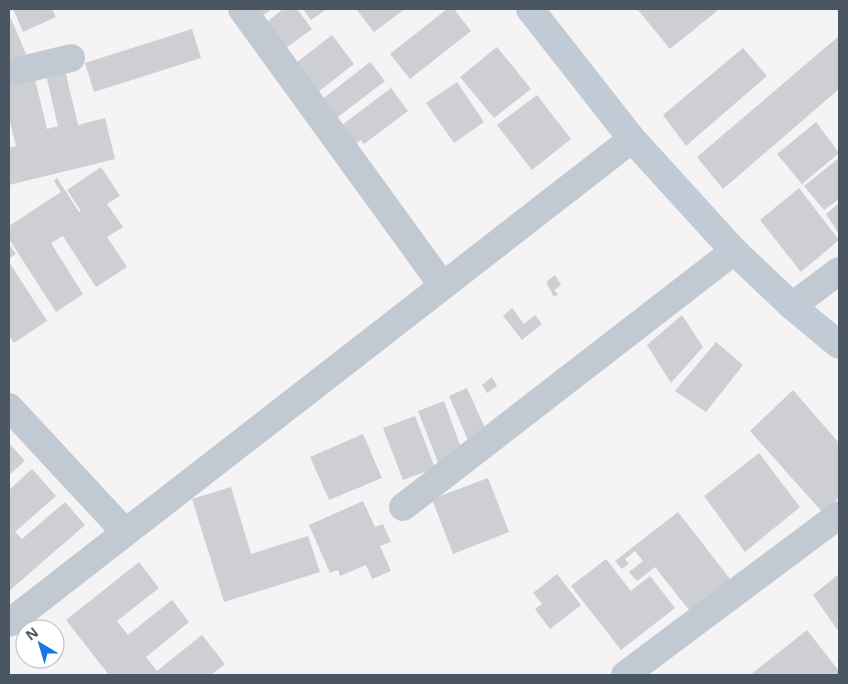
<svg xmlns="http://www.w3.org/2000/svg" width="848" height="684" viewBox="0 0 848 684" font-family="'Open Sans',sans-serif">
<style>
.building{fill:#cdcfd5}
.lines{fill:none;stroke-linecap:round;stroke-linejoin:round}
.street{stroke:#c1cad2;stroke-width:28}
.secondary{stroke:#c1cbd6;stroke-width:28}
</style>
<rect width="100%" height="100%" fill="#f5f3f3"/>
<!-- building -->
<g class="building">
<polygon points="13,9 52,9 56,17 23,32"/>
<polygon points="250,9 272,9 258,19"/>
<polygon points="283,9 297,9 312,29 282,51 262,26"/>
<polygon points="303,9 327,9 311,20"/>
<polygon points="356,9 405,9 374,32"/>
<polygon points="447,9 454,9 471,31 410,79 390,54"/>
<polygon points="639,9 716,9 717,11 670,49 638,10"/>
<polygon points="9,14 26,54 10,61 9,59"/>
<polygon points="192,29 201,58 94,92 85,63"/>
<polygon points="332,35 354,64 314,95 292,66"/>
<polygon points="839,36 839,89 723,189 697,157"/>
<polygon points="497,47 531,89 494,118 460,77"/>
<polygon points="743,48 767,76 686,146 663,115"/>
<polygon points="370,62 385,81 334,120 320,101"/>
<polygon points="65,70 78,125 105,118 115,159 9,185 9,148 16,146 9,118 9,86 35,79 47,129 58,126 46,75"/>
<polygon points="457,82 484,122 454,143 426,103"/>
<polygon points="391,88 408,111 364,144 361,140 351,147 337,129"/>
<polygon points="537,95 571,139 532,170 497,125"/>
<polygon points="816,122 839,153 802,184 777,154"/>
<polygon points="839,158 839,199 824,210 804,186"/>
<polygon points="101,167 120,196 107,204 123,227 107,237 127,267 96,287 63,236 51,243 83,294 56,312 9,239 9,226 61,192 54,181 57,178 79,212 81,211 67,190"/>
<polygon points="799,188 839,240 801,272 760,220"/>
<polygon points="839,203 839,234 826,214"/>
<polygon points="9,244 16,254 9,259"/>
<polygon points="9,262 47,321 14,343 9,336"/>
<polygon points="555,275 561,285 554,290 558,294 554,297 546,282"/>
<polygon points="512,308 524,324 535,315 542,324 522,340 503,316"/>
<polygon points="682,315 703,347 671,383 647,345"/>
<polygon points="716,342 743,365 706,412 675,391"/>
<polygon points="492,377 497,386 487,393 482,385"/>
<polygon points="467,388 489,437 470,445 449,396"/>
<polygon points="793,390 839,443 839,497 823,513 750,431"/>
<polygon points="444,401 464,456 439,465 418,411"/>
<polygon points="415,416 435,468 403,480 383,428"/>
<polygon points="363,434 382,478 329,500 310,457"/>
<polygon points="9,443 25,461 9,475"/>
<polygon points="759,453 800,507 745,552 704,496"/>
<polygon points="32,469 56,496 15,532 22,539 65,502 85,525 9,591 9,490"/>
<polygon points="488,478 509,532 453,554 432,499"/>
<polygon points="231,487 251,554 308,536 320,572 224,602 192,499"/>
<polygon points="363,501 375,527 383,524 391,542 380,546 391,571 372,579 366,565 340,576 338,570 330,573 309,525"/>
<polygon points="678,512 734,584 693,615 655,567 637,581 629,572 643,561 635,551 625,559 629,564 622,569 615,561"/>
<polygon points="606,559 631,591 650,576 675,608 621,650 571,586"/>
<polygon points="139,562 159,588 117,621 128,635 172,600 189,622 146,657 157,671 202,635 225,664 211,675 109,675 66,620"/>
<polygon points="557,574 581,605 550,629 535,609 542,604 533,593"/>
<polygon points="839,574 839,632 813,595"/>
<polygon points="807,630 839,671 839,675 750,675"/>
</g>
<g class="lines">
<!-- street -->
<g class="street">
<polyline points="242,9 443,286"/>
<polyline points="9,73 71,58"/>
<polyline points="792,306 839,271"/>
<polyline points="9,407 125,532"/>
<polyline points="403,507 734,251"/>
<polyline points="9,623 632,139"/>
<polyline points="625,675 839,515"/>
</g>
<!-- secondary -->
<polyline class="secondary" points="530,9 632,139 734,251 792,306 839,345"/>
</g>
<!-- border -->
<rect width="848" height="684" fill="none" stroke="#4a5661" stroke-width="20"/>
<!-- north arrow -->
<g transform="translate(40 644) rotate(322)"><circle r="24" fill="#ffffff" stroke="#b7bbc0"/>
<path d="M0-4L9 19L0 12L-9 19Z" fill="#1a73e8"/>
<text y="-8" font-size="14" font-weight="bold" text-anchor="middle" fill="#4a5661">N</text>
</g>
</svg>
